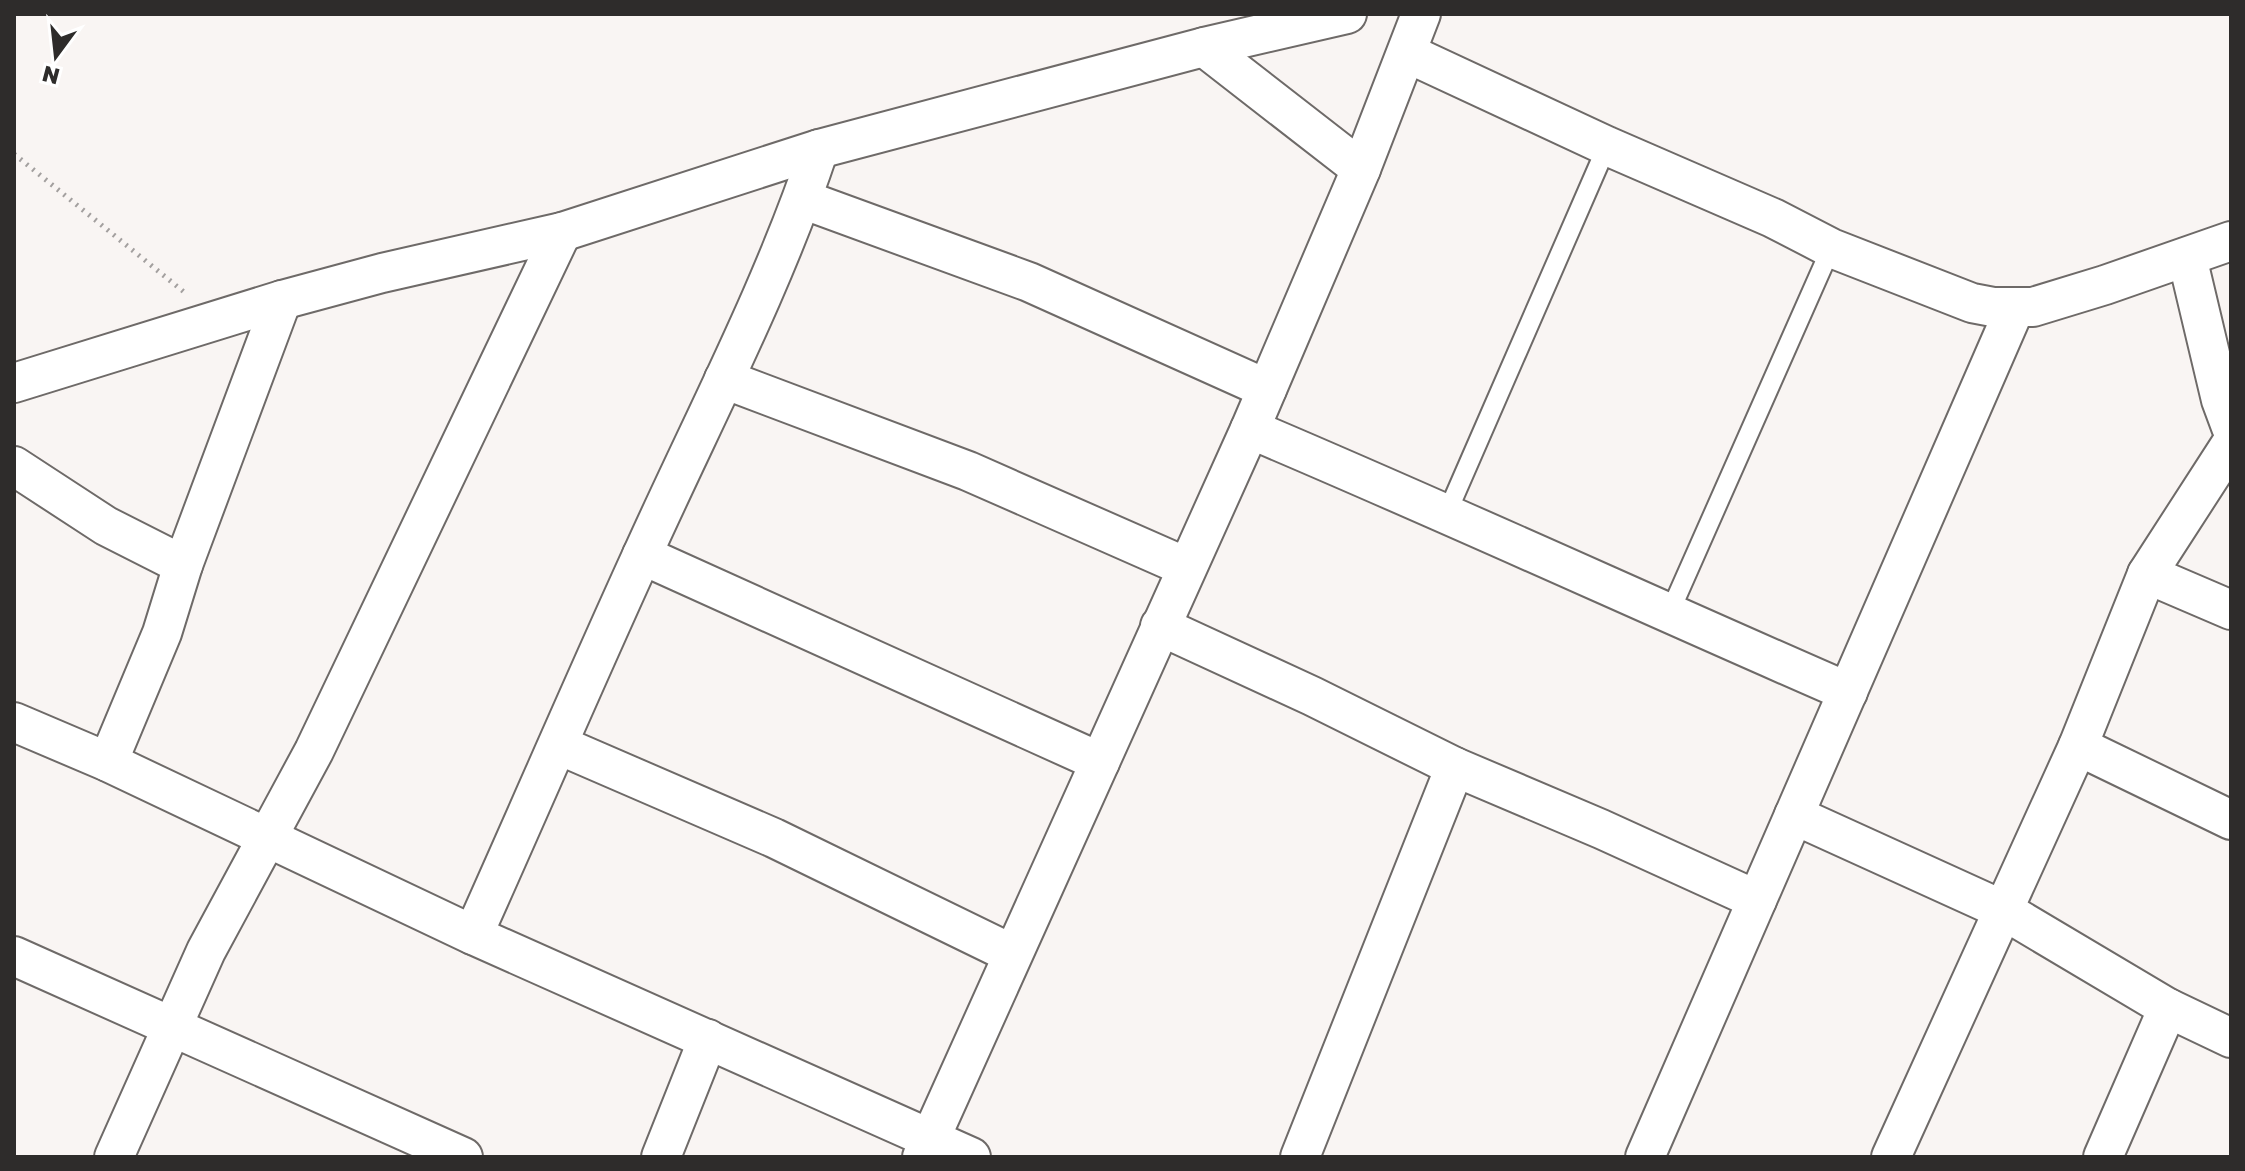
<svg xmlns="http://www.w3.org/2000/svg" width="2245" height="1171" viewBox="0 0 2245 1171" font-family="'Golos Text',sans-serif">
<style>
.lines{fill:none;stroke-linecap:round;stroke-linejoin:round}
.lane-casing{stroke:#6e6a68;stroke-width:22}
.street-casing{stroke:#6e6a68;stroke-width:42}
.path{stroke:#a3a09f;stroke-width:5;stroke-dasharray:2 6;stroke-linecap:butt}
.lane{stroke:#fff;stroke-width:18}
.street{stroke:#fff;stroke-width:38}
</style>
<rect width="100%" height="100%" fill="#f9f5f3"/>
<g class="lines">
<defs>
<g id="lane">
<polyline points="1447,513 1607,146"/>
<polyline points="1669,614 1831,248"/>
</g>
<g id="street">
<polyline points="1204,47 1361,169"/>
<polyline points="1407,53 1607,146 1773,218 1831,248 1972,303 1993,307 2033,307 2105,285 2231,241"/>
<polyline points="802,199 1029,282 1267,389"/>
<polyline points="2187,257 2221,400 2231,427"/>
<polyline points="724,379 968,471 1186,567"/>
<polyline points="14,383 282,300 382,273 562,232 819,149 1204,47 1347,14"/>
<path d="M1250,429C1451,514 1648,605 1848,692"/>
<polyline points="14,466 106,526 183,565"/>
<polyline points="642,555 1100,762"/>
<polyline points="2147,574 2231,610"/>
<polyline points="1160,626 1312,696 1455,767 1601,829 1757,900"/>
<polyline points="14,722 108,762 473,935 971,1157"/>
<polyline points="559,745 774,838 1012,954"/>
<polyline points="2078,746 2231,820"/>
<polyline points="108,762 162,633 183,565 282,300"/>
<polyline points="1794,815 2003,910 2168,1008 2231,1038"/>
<path d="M473,935C530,808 585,680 643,553C703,420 773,288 819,149"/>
<polyline points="14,956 463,1157"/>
<polyline points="114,1157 206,951 314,751 562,232"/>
<polyline points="661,1157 708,1039"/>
<polyline points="922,1157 1250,429 1361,169 1421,14"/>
<polyline points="1300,1157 1455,767"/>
<polyline points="1645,1157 2015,308"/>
<polyline points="1891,1157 2078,746 2147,574 2231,444"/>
<polyline points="2103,1157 2168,1008"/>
</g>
</defs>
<!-- lane casing -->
<use href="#lane" class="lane-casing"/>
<!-- street casing -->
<use href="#street" class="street-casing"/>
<!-- path -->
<polyline class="path" points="14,154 184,292"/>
<!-- lane -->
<use href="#lane" class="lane"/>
<!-- street -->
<use href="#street" class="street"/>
</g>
<!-- border -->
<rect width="2245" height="1171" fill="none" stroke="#2e2c2b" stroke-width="32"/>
<!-- north arrow -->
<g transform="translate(56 56) rotate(195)" stroke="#ffffff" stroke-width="6" paint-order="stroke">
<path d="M0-6L14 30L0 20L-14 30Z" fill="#2e2c2b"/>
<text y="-12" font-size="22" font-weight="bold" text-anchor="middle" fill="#2e2c2b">N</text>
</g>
</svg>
